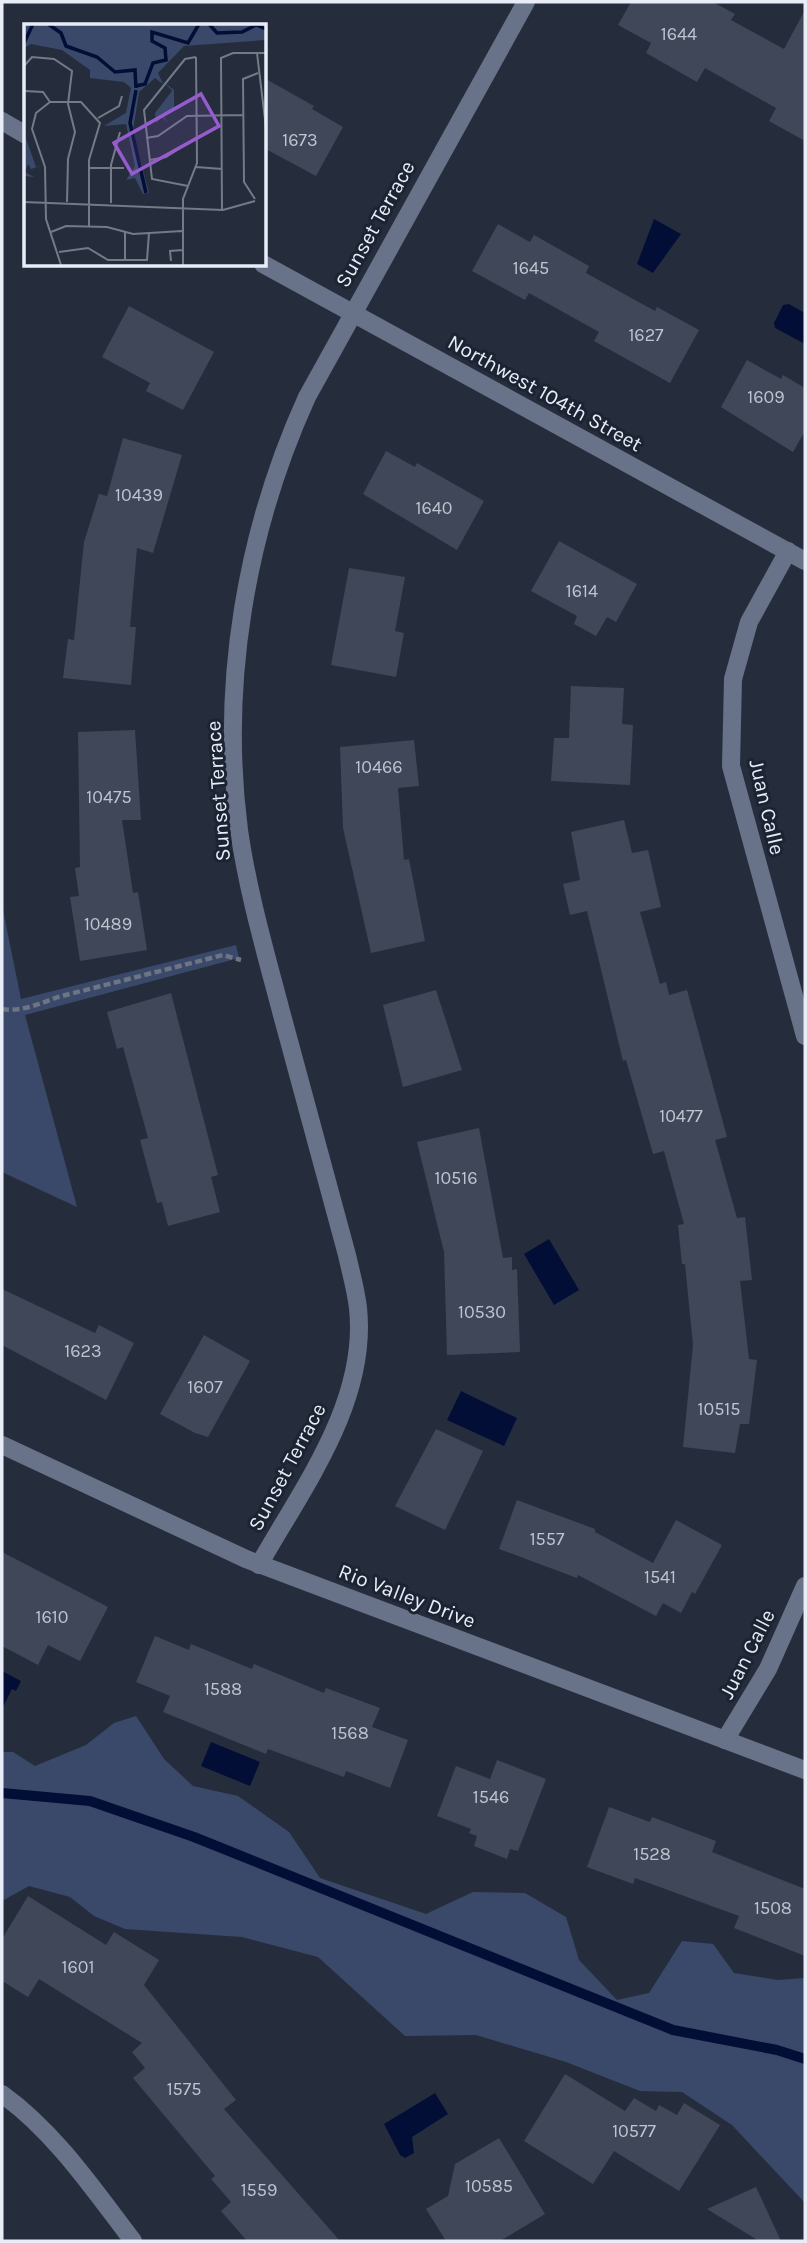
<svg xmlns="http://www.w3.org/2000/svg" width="807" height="2243" viewBox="0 0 807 2243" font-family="Karla,sans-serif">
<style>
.green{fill:#3a496a}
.water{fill:#030e37}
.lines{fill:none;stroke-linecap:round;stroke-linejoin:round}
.stream{stroke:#030e37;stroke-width:10}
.building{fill:#3f4758}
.path{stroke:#6d7482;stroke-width:4.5;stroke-dasharray:7 3.5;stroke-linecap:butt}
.minor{stroke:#687288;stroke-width:18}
.labels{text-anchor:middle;stroke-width:6;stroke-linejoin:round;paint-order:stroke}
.number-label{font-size:18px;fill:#bec4d0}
.street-label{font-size:21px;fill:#e8edf8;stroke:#1c2332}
.inset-river{fill:none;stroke:#030e37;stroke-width:3.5}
.inset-road{fill:none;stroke:#737a88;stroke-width:2}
.view{fill:#965ccd;fill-opacity:0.15;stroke:#965ccd;stroke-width:3.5}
.inset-edge{fill:none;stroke:#e8edf8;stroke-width:3.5}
</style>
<rect width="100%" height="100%" fill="#252d3d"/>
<!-- green -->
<g class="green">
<polygon points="2,905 21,999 236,945 239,958 25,1015 77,1207 2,1172"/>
<polygon points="136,1716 164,1759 193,1786 238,1796 289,1832 320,1878 426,1914 473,1892 525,1893 566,1917 579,1960 617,2000 649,1993 682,1941 713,1944 734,1973 778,1980 805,1978 805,2203 732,2125 682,2092 640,2091 566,2062 476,2035 405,2036 318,1957 242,1937 125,1929 94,1916 70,1897 29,1886 2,1901 2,1752 13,1752 35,1766 86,1745 114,1723"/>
</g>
<!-- water -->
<g class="water">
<polygon points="654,219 681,234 653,273 637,264"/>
<polygon points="789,304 805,313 805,344 775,328 774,323 783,305"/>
<polygon points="549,1239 579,1290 554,1305 524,1254"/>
<polygon points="461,1391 517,1418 504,1446 447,1420"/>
<polygon points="2,1671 21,1681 16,1691 12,1689 2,1709"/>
<polygon points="211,1742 260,1762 250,1786 201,1766"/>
<polygon points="435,2093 448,2114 412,2137 414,2153 405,2158 400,2155 384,2124"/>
</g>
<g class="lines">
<!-- stream -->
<polyline class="stream" points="2,1793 90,1801 194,1837 673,2030 777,2050 805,2059"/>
</g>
<!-- building -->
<g class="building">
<polygon points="631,2 713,2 735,14 731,20 784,49 805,10 805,141 769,121 776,108 705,68 697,82 646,53 651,43 618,25"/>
<polygon points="264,78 314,106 312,109 343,127 316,176 264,148"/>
<polygon points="498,224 530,242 534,235 589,266 586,273 655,311 657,307 699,330 670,383 594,341 599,332 529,293 525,300 472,271"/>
<polygon points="129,306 214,352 183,410 146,391 150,383 102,357"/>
<polygon points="747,360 781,379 783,375 805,388 805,431 793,452 721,407"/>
<polygon points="123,438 182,455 153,553 137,548 130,627 136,627 131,685 63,678 68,639 74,640 84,542 99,494 107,496"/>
<polygon points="386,451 415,467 417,463 484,501 457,550 363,494"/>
<polygon points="559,541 637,584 616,622 607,617 596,636 574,624 577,616 531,591"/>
<polygon points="349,568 405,577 395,631 404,633 396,677 331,665"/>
<polygon points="571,686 624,688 622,724 633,725 630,785 551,781 554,738 569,738"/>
<polygon points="135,730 141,820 122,820 133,893 138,892 147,950 80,961 70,897 79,896 75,868 80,867 78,732"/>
<polygon points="414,740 419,786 398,788 404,860 409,859 425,941 371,953 343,828 340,747"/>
<polygon points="624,820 632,853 648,850 661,907 640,912 660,984 666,982 669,995 687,990 727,1137 715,1140 737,1218 745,1217 752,1280 740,1281 749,1359 757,1360 749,1424 740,1424 735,1453 683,1447 693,1345 685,1264 682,1264 678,1225 684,1224 664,1151 653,1154 626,1060 623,1061 587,911 570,915 563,884 580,880 571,832"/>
<polygon points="436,990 462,1070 403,1087 383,1005"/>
<polygon points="171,993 218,1175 211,1177 220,1212 168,1226 162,1202 157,1203 140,1140 148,1138 123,1047 117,1049 107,1012"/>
<polygon points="479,1128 503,1258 512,1257 512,1270 517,1269 520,1352 447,1355 444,1252 417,1142"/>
<polygon points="2,1289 95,1333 99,1325 134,1343 106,1400 2,1345"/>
<polygon points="204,1335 250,1361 208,1437 195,1433 160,1414"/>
<polygon points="436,1429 483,1451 445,1530 395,1506"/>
<polygon points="517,1500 595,1529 595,1532 653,1563 676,1520 722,1545 695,1594 692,1592 681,1613 663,1603 656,1616 578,1575 577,1578 499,1549"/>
<polygon points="2,1552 108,1607 80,1661 48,1645 38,1665 2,1646"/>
<polygon points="155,1636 189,1650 191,1644 252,1669 254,1664 324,1693 326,1688 380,1708 372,1727 408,1740 390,1788 346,1771 344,1777 268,1749 266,1754 163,1712 170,1696 136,1682"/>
<polygon points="497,1760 546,1779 518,1851 510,1849 507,1859 474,1846 477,1836 469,1833 471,1829 437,1816 456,1766 490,1779"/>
<polygon points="609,1807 650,1822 652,1817 716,1841 712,1852 805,1889 805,1956 734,1928 739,1916 635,1878 633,1884 587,1867"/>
<polygon points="28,1896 106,1945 114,1932 159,1960 144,1985 236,2100 224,2109 340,2241 247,2241 221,2211 231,2202 211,2179 215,2176 133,2078 145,2068 132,2052 142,2043 39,1979 28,1997 2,1981 2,1939"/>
<polygon points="565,2074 625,2111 634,2098 656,2111 659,2105 677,2115 684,2103 720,2125 679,2191 614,2151 593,2184 524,2141"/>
<polygon points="499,2138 545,2214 500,2241 446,2241 426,2209 448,2196 455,2164"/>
<polygon points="756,2187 781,2241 759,2241 707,2209"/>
</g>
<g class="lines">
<!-- path -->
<path class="path" d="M2,1009C21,1012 39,1004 58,997L223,955L241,960"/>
<!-- minor -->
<g class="minor">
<polyline points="2,121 26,135"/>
<polyline points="263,264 805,561"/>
<polyline points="788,551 749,622 733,679 731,766 805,1036"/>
<polyline points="2,1445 246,1559 805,1770"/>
<path d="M259,1565C303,1487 368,1402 358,1308C356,1290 351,1273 347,1255C326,1175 304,1095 282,1015C266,954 248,893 239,830C220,684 246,531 307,397L526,2"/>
<polyline points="725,1740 768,1669 805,1586"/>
<path d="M2,2094C55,2132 94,2190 133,2241"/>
</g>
</g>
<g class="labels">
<!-- number labels -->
<g class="number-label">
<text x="679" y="40">1644</text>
<text x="300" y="146">1673</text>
<text x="531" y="274">1645</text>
<text x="646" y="341">1627</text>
<text x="766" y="403">1609</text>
<text x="139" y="501">10439</text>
<text x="434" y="514">1640</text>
<text x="582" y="597">1614</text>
<text x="379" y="773">10466</text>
<text x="109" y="803">10475</text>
<text x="108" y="930">10489</text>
<text x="681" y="1122">10477</text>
<text x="456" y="1184">10516</text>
<text x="482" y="1318">10530</text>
<text x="83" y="1357">1623</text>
<text x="205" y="1393">1607</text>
<text x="719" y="1415">10515</text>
<text x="547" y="1545">1557</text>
<text x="660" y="1583">1541</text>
<text x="52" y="1623">1610</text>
<text x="223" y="1695">1588</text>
<text x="350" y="1739">1568</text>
<text x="491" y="1803">1546</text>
<text x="652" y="1860">1528</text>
<text x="773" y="1914">1508</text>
<text x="78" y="1973">1601</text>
<text x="184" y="2095">1575</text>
<text x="634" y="2137">10577</text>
<text x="489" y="2192">10585</text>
<text x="259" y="2196">1559</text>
</g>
<!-- street labels -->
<g class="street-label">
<text transform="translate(375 224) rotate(-61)" y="7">Sunset Terrace</text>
<text transform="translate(545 393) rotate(29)" y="7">Northwest 104th Street</text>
<text transform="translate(218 791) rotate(-94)" y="7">Sunset Terrace</text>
<text transform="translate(767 807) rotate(77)" y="7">Juan Calle</text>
<text transform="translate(287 1467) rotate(-62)" y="7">Sunset Terrace</text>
<text transform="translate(407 1596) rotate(21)" y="7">Rio Valley Drive</text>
<text transform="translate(747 1654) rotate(-63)" y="7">Juan Calle</text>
</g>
</g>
<!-- overview -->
<g transform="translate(24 24)">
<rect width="242" height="242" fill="#252d3d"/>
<path d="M0,0H241V16L160,22L134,49L139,60L131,54L115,68L109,107L125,169L119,170L111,154L102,156L111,142L102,100L80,102L102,89L107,64L100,58L66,54V46L38,26L7,20L0,24ZM141,59L150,66V84L139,92L145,100L138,93L132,99L131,89L148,67ZM0,109L12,143L19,141L7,145L4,140L1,148L10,153L0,152Z" fill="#3a496a"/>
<path class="inset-river" d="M24,0L37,9L42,22L73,33L91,48L111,46L112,64M185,0L193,9L218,8L232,1L242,5M0,19L9,0M112,62L121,60L129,39L142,36L141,24L128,17V8L164,19L175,0M112,66L106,99L122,169"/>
<path class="inset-road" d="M233,29L242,104M0,42L8,33L30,35L48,47L44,80L51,108L44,135L43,178M1,67L19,68L26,78M74,94L95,82L98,72M122,114L134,112L163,92L219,91M126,136L142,133L173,113M172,143L198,145M65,144H100M164,162L128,155L120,86L161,35L172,33M231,175L220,158L219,55L234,49M0,178L199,186L231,177M87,179V141L96,108M198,186L197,34L209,29H242M27,208L42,202L83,203L109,210L158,207M101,208V236M35,228L64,224L84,236H123L125,209M147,237L146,227L159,226M37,241L22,195L21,143L8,105L12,89L26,78H57L76,99L65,136V202M159,241V175L173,139L172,33"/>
<path class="view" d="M177,70L195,102L108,150L90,119Z"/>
<rect width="242" height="242" class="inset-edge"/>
</g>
<!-- border -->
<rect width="807" height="2243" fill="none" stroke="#e8edf8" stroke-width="7"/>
</svg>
